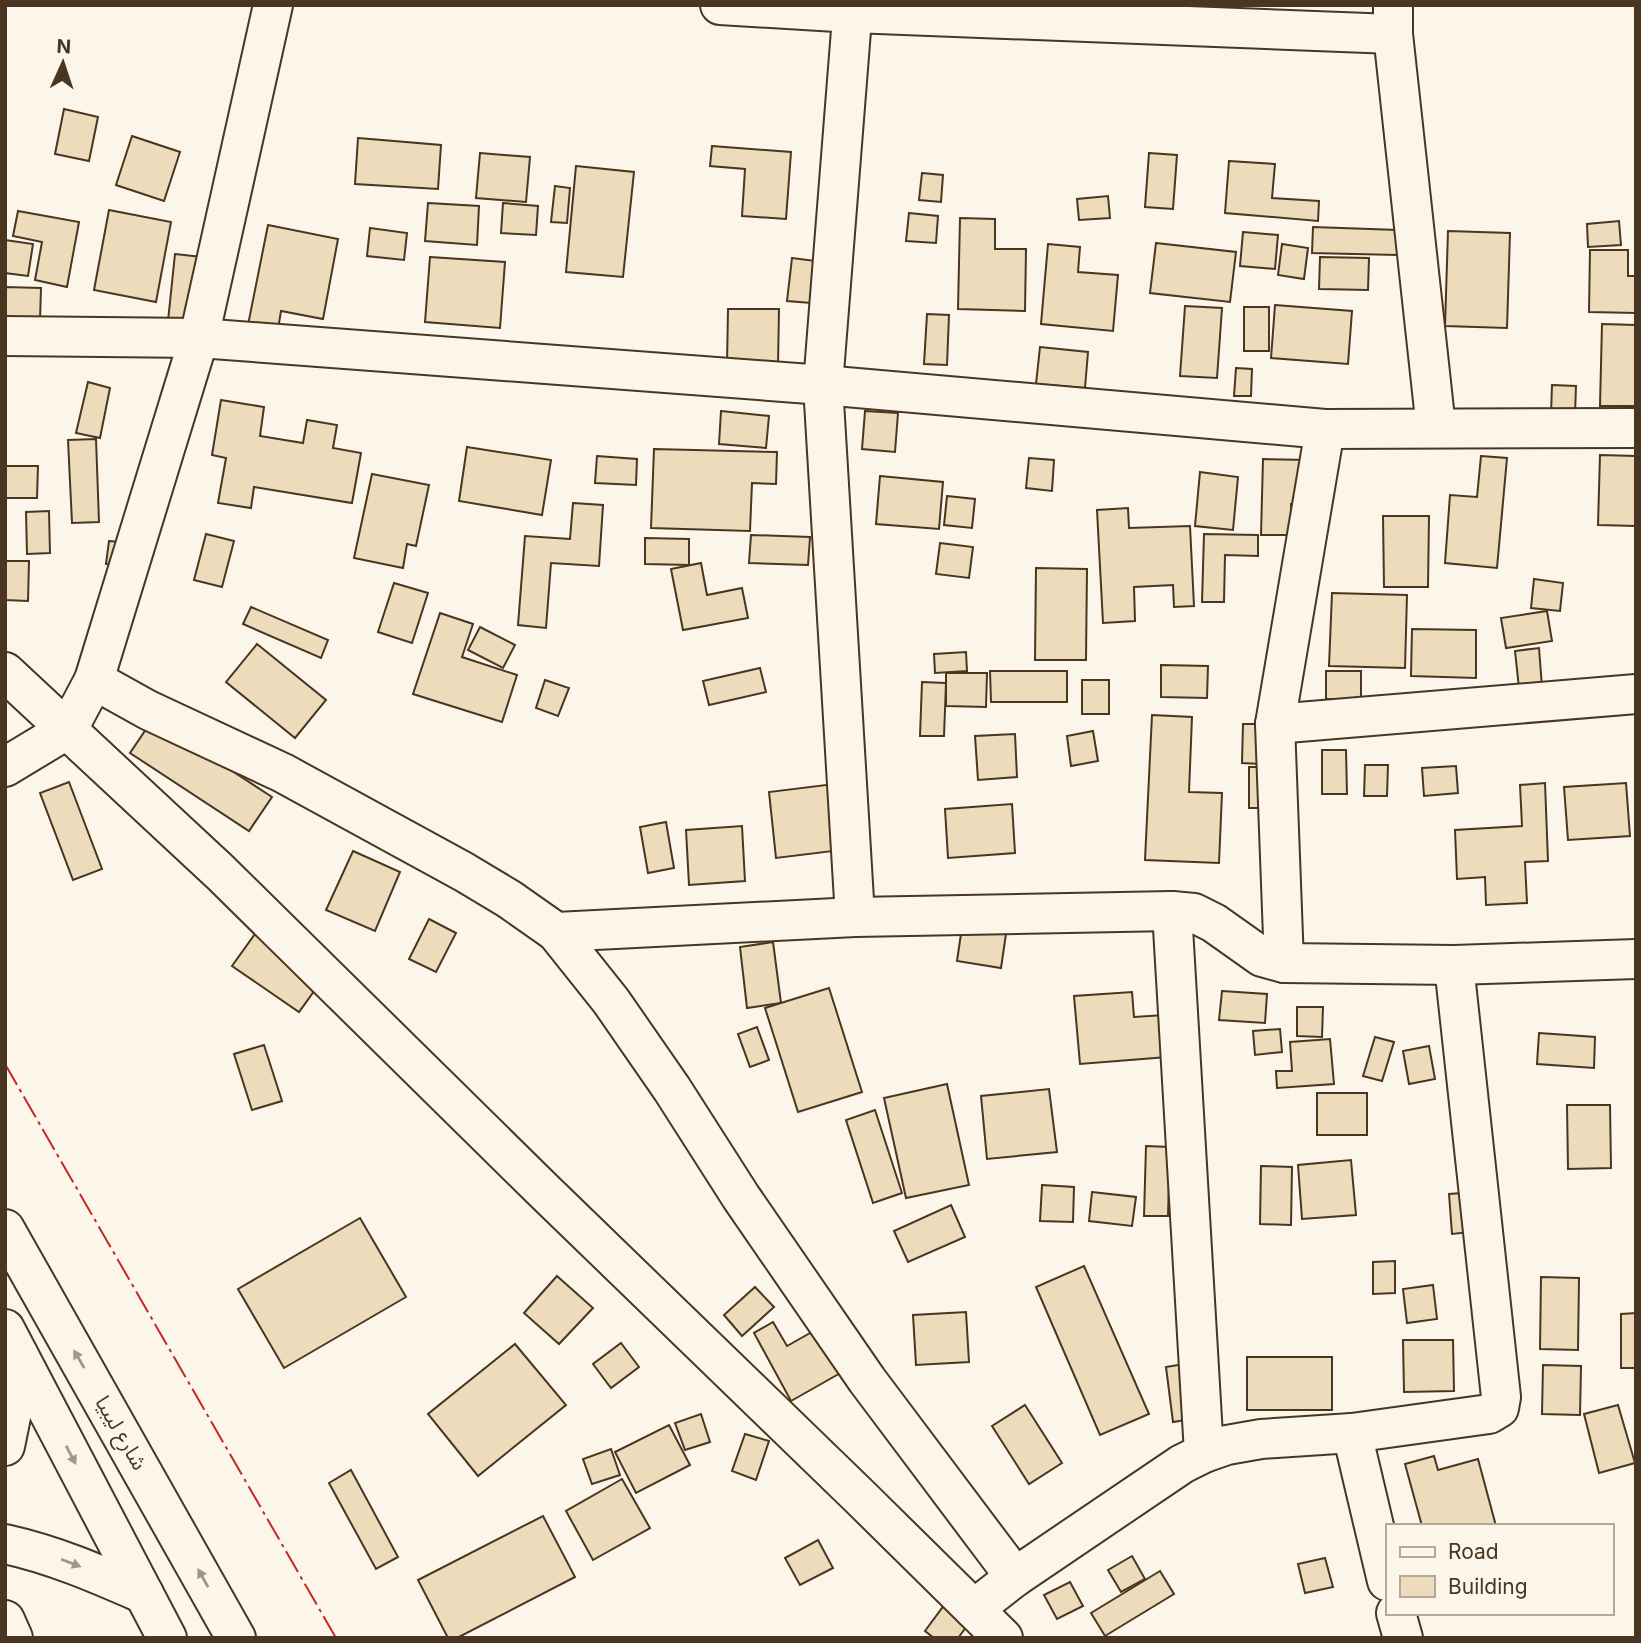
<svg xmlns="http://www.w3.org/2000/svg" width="1641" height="1643" viewBox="0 0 1641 1643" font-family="Inter,'Noto Sans Arabic',sans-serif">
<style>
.building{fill:#ecdcbc;stroke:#4a3520;stroke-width:2}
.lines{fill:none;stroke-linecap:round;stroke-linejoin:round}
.minor-casing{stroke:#4a3520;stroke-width:42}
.primary-casing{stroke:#4a3520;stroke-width:42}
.minor{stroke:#fbf6e9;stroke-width:38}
.primary{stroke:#fbf6e9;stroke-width:38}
.power{stroke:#c62828;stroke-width:2;stroke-dasharray:24 5 3.5 5;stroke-linecap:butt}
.oneway{fill:#a29684}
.labels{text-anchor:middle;stroke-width:5;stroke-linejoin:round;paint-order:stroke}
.street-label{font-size:21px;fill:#4a3520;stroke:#fbf6e9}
</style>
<rect width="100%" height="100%" fill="#fbf6e9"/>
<!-- building -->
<g class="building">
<polygon points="64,109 98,117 89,161 55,154"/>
<polygon points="132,136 180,152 164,201 116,185"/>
<polygon points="358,138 441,145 438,189 355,184"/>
<polygon points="712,146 791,152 786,219 742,216 745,169 710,166"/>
<polygon points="480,153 530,157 526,202 476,198"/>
<polygon points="1149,153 1177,155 1173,209 1145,207"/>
<polygon points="1229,161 1275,164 1272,198 1319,201 1318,221 1225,213"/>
<polygon points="576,166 634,172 623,277 566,272"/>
<polygon points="922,173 943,175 941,202 919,200"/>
<polygon points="555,186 570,188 567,223 551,222"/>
<polygon points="1108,196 1110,218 1079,220 1077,199"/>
<polygon points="428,203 479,206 477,245 425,241"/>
<polygon points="503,203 538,206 536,235 501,233"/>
<polygon points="109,210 171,222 156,302 94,290"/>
<polygon points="18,211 79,222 67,287 35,280 42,242 13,236"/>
<polygon points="909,213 938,216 936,243 906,241"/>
<polygon points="960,218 995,219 995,249 1026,249 1025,311 958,309"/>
<polygon points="1619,221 1621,245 1588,247 1587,224"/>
<polygon points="268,225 338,239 323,319 281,311 277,335 247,330"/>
<polygon points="1313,227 1398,230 1397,255 1312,253"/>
<polygon points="370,228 407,233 404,260 367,256"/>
<polygon points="1448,231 1510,233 1507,328 1445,326"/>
<polygon points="1243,232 1278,235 1275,269 1240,266"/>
<polygon points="5,240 33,244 28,276 5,273"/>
<polygon points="1156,243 1236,252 1230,302 1150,293"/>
<polygon points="1048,244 1080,247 1078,272 1118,275 1113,331 1041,324"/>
<polygon points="1282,244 1308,248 1304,279 1278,275"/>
<polygon points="1590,250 1628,250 1628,276 1636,276 1636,313 1589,312"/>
<polygon points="175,254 211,258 204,325 168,321"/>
<polygon points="430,257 505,262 500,328 425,322"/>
<polygon points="1320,257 1369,258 1368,290 1319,289"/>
<polygon points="792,258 816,261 811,303 787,301"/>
<polygon points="5,287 41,288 40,320 5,318"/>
<polygon points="1275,305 1352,311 1348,364 1271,358"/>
<polygon points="1185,306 1222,308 1217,378 1180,376"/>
<rect x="1244" y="307" width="25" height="44"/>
<polygon points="728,309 779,309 778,365 727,364"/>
<polygon points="927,314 949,315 947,365 924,364"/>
<polygon points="1602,324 1636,325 1636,406 1600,406"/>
<polygon points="1040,347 1088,352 1085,388 1036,384"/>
<polygon points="1236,368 1252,369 1251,396 1234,396"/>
<polygon points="88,382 110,388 100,438 76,433"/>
<polygon points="1552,385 1576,386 1575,415 1551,414"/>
<polygon points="221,400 264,407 260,436 303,443 307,420 337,425 333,448 361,453 352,503 254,487 251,508 218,503 226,458 212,455"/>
<polygon points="721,411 769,416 766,448 719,444"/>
<polygon points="865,411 898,413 895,452 862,449"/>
<polygon points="96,439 99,522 72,523 68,440"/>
<polygon points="467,447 551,460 542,515 459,501"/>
<polygon points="654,449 777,452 776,484 752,483 750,531 651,528"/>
<polygon points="1600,455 1636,456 1636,526 1598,525"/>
<polygon points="597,456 637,459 636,485 595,483"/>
<polygon points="1481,456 1507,458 1497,568 1445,563 1450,495 1477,497"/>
<polygon points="1029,458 1054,460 1052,491 1026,488"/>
<polygon points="1263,459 1308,460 1307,504 1291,504 1291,535 1261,535"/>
<polygon points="5,466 38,466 37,498 6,498"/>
<polygon points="1200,472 1238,477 1233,530 1195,526"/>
<polygon points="372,474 429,485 416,546 407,544 403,568 354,558"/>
<polygon points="880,476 943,482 939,529 876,524"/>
<polygon points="947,496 975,499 972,528 944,525"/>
<polygon points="573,503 603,505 599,566 551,563 546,628 518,625 525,536 570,539"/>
<polygon points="1128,508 1129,528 1190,526 1194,606 1174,607 1173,585 1134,587 1135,621 1103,623 1097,510"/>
<polygon points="49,511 50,553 27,554 26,512"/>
<polygon points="1383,516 1429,516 1428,587 1384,587"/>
<polygon points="206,534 234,541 222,587 194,580"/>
<polygon points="1204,534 1258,535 1258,556 1225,555 1224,602 1202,602"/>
<polygon points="751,535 810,537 808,565 749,563"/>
<polygon points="645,538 689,539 689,565 645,564"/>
<polygon points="109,541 132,543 130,567 106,564"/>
<polygon points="940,543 973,547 969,578 936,574"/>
<polygon points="5,561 29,561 28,601 5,600"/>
<polygon points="701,563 707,595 742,588 748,618 683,630 671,569"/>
<polygon points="1036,568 1087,569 1086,660 1035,660"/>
<polygon points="1534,579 1563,583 1560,611 1531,608"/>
<polygon points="394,583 428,593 412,643 378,632"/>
<polygon points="1332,593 1407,595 1405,668 1329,666"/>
<polygon points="251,607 328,640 321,658 243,624"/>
<polygon points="1547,611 1552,641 1506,648 1501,618"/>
<polygon points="440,613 473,624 462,657 517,675 502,722 413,694"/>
<polygon points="480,627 515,645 503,668 468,650"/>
<polygon points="1412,629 1476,630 1476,678 1411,676"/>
<polygon points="257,644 326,700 295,738 226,682"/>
<polygon points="1539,648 1542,687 1519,688 1515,651"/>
<polygon points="966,652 967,671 935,673 934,654"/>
<polygon points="1161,665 1208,666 1207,698 1161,697"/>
<polygon points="760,668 766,692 709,705 703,681"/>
<polygon points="990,671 1067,671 1067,702 991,702"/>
<rect x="1326" y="671" width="35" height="28"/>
<polygon points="946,673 987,673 986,707 946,706"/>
<polygon points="545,680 569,688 558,716 536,708"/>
<rect x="1082" y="680" width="27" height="34"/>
<polygon points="922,682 946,683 944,736 920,736"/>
<polygon points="1152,715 1192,717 1189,792 1222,793 1219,863 1145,860"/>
<polygon points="153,719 272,797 249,831 130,753"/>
<polygon points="1243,724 1260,724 1260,764 1242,763"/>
<polygon points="1093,731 1098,761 1071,766 1067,736"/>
<polygon points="1015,734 1017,777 978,780 975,736"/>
<polygon points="1322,750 1346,750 1347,794 1322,794"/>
<polygon points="1365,765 1388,765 1387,796 1364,796"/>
<polygon points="1456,766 1458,793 1424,796 1422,768"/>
<rect x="1249" y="767" width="22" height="41"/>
<polygon points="69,782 102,869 73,880 40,793"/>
<polygon points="850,782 858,848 776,858 769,792"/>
<polygon points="1545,783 1548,861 1525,862 1527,903 1486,905 1485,877 1457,879 1455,830 1522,826 1520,785"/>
<polygon points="1626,783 1630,836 1568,840 1564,787"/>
<polygon points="1012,804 1015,853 948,858 945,809"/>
<polygon points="666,822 674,868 648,873 640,827"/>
<polygon points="742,826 745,881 689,885 686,830"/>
<polygon points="353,851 400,872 375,931 326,910"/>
<polygon points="429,919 456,933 436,972 409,959"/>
<polygon points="962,927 1006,934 1001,968 957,961"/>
<polygon points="255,934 322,980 299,1012 232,966"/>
<polygon points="773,942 781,1003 747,1008 740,947"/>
<polygon points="829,988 862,1092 798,1112 765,1008"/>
<polygon points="1222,991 1267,994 1265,1023 1219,1020"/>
<polygon points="1132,992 1134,1017 1164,1015 1167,1057 1080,1064 1074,996"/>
<polygon points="1297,1007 1323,1007 1322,1037 1297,1036"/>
<polygon points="757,1027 769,1060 750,1067 738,1034"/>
<polygon points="1280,1029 1282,1052 1255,1055 1253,1031"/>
<polygon points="1539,1033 1595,1037 1594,1068 1537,1064"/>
<polygon points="1375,1037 1394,1042 1382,1081 1363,1076"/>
<polygon points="1330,1039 1334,1084 1277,1088 1276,1071 1292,1071 1290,1042"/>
<polygon points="264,1045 282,1101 252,1110 234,1054"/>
<polygon points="1429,1046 1435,1079 1409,1084 1403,1051"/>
<polygon points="947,1084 969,1185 906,1198 884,1098"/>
<polygon points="1049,1089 1057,1152 987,1159 981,1096"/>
<rect x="1317" y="1093" width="50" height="42"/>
<polygon points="1567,1105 1610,1105 1611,1168 1568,1169"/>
<polygon points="875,1110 902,1193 873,1203 846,1120"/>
<polygon points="1146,1146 1170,1147 1168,1216 1144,1216"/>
<polygon points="1351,1160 1356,1215 1302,1219 1298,1165"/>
<polygon points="1261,1166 1292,1167 1291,1225 1260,1224"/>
<polygon points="1042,1185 1074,1187 1073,1222 1040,1221"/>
<polygon points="1092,1192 1136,1197 1132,1226 1089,1221"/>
<polygon points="1476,1192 1479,1231 1452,1234 1449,1194"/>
<polygon points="951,1205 965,1237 908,1262 894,1231"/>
<polygon points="360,1218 406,1297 284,1368 238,1289"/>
<polygon points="1395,1261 1395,1293 1373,1294 1373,1262"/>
<polygon points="1084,1266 1149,1414 1100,1435 1036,1287"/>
<polygon points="557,1276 593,1308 559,1344 524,1313"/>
<polygon points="1541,1277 1579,1278 1578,1350 1540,1349"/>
<polygon points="1433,1285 1437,1319 1407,1323 1403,1289"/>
<polygon points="755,1287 774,1307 742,1336 724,1315"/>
<polygon points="966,1312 969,1362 916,1365 913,1315"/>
<polygon points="1636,1313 1636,1368 1621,1368 1621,1314"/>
<polygon points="773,1322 787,1346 819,1328 844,1371 791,1401 754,1333"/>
<polygon points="1403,1340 1453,1340 1454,1391 1404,1392"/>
<polygon points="621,1343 639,1367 611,1388 593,1364"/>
<polygon points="515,1344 566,1405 478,1476 428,1414"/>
<rect x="1247" y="1357" width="85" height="53"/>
<polygon points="1196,1362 1204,1417 1173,1422 1166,1367"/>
<polygon points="1543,1365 1581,1366 1580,1415 1542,1414"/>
<polygon points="1025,1405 1062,1463 1029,1484 992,1426"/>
<polygon points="1618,1405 1635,1463 1599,1473 1584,1414"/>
<polygon points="701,1414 710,1442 685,1450 675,1423"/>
<polygon points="669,1425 690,1465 636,1493 615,1452"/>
<polygon points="745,1434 769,1441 756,1480 732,1471"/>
<polygon points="611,1449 620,1475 592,1484 583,1459"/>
<polygon points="1434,1456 1438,1470 1478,1459 1496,1526 1422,1526 1405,1464"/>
<polygon points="351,1470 398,1557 376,1569 329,1483"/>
<polygon points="622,1479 650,1528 593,1560 566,1511"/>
<polygon points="543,1516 575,1577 457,1638 448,1638 418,1580"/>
<polygon points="818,1540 833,1568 800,1585 785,1558"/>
<polygon points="1132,1556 1145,1579 1121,1592 1108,1570"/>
<polygon points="1325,1558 1333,1587 1305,1593 1298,1564"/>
<polygon points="1160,1571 1174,1594 1105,1636 1091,1613"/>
<polygon points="1070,1582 1083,1606 1057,1619 1044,1595"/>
<polygon points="945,1604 970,1622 958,1638 934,1638 925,1631"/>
</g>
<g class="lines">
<defs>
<g id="minor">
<polyline points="720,5 853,13 1393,34"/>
<polyline points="853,5 823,385 855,917"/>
<polyline points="1393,5 1393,34 1436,428"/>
<polyline points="5,336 199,338 823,385 1325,429 1636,428"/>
<polyline points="5,672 220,872 543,1190 859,1496 1003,1638"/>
<polyline points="94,680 148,710 283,773 464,872 509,899 556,932 855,917 1172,911 1194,913 1214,923 1262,957 1284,963 1454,965 1636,959"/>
<polyline points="1275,724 1636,694"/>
<polyline points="5,767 68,729 94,680 199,338 273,5"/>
<polyline points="1172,911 1204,1453"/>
<polyline points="556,932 611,1001 672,1089 741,1197 867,1380 1015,1577"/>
<polyline points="1284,963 1275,724 1325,429"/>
<polyline points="1352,1433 1387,1581"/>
<polyline points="5,1446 14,1402 19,1356"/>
<path d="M5,1544C55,1555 98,1574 144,1594"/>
<polyline points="974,1609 1015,1577 1182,1464 1204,1453 1227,1445 1261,1439 1352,1433 1489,1414 1499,1408 1501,1397 1454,965"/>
<polyline points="1396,1613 1403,1638"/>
<polyline points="5,1620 13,1638"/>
</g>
<g id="primary">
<polyline points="5,1229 236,1638"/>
<polyline points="5,1329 167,1638"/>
</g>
</defs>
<!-- minor casing -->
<use href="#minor" class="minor-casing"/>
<!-- primary casing -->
<use href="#primary" class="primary-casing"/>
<!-- minor -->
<use href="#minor" class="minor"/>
<!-- primary -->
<use href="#primary" class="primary"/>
<!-- power -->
<polyline class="power" points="5,1064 336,1638"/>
</g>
<!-- one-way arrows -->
<defs><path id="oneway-solid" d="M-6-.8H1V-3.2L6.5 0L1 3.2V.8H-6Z" transform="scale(1.75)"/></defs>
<g class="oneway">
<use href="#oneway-solid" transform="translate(79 1359) rotate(-120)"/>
<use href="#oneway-solid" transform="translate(71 1455) rotate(62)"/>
<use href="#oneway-solid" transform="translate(71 1563) rotate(21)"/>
<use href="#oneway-solid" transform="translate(203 1578) rotate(-119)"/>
</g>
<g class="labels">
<!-- street labels -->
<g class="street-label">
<text transform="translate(121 1433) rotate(60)" y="7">شارع ليبيا</text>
</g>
</g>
<!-- border -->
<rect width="1641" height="1643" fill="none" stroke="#4a3520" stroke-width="14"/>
<!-- legend -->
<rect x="1386" y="1524" width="228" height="91" fill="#fbf6e9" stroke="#b4a999" stroke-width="2"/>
<rect x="1400" y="1547" width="35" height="10" fill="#fbf6e9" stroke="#b4a999" stroke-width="2"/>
<text x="1448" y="1559" font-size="21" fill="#4a3520">Road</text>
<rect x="1400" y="1576" width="35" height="21" fill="#ecdcbc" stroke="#b4a999" stroke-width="2"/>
<text x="1448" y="1594" font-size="21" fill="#4a3520">Building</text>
<!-- north arrow -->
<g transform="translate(63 63) rotate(3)" stroke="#fbf6e9" stroke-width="5" paint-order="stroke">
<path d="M0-5L12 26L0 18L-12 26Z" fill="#4a3520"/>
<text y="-10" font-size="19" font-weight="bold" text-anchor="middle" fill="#4a3520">N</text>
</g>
</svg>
